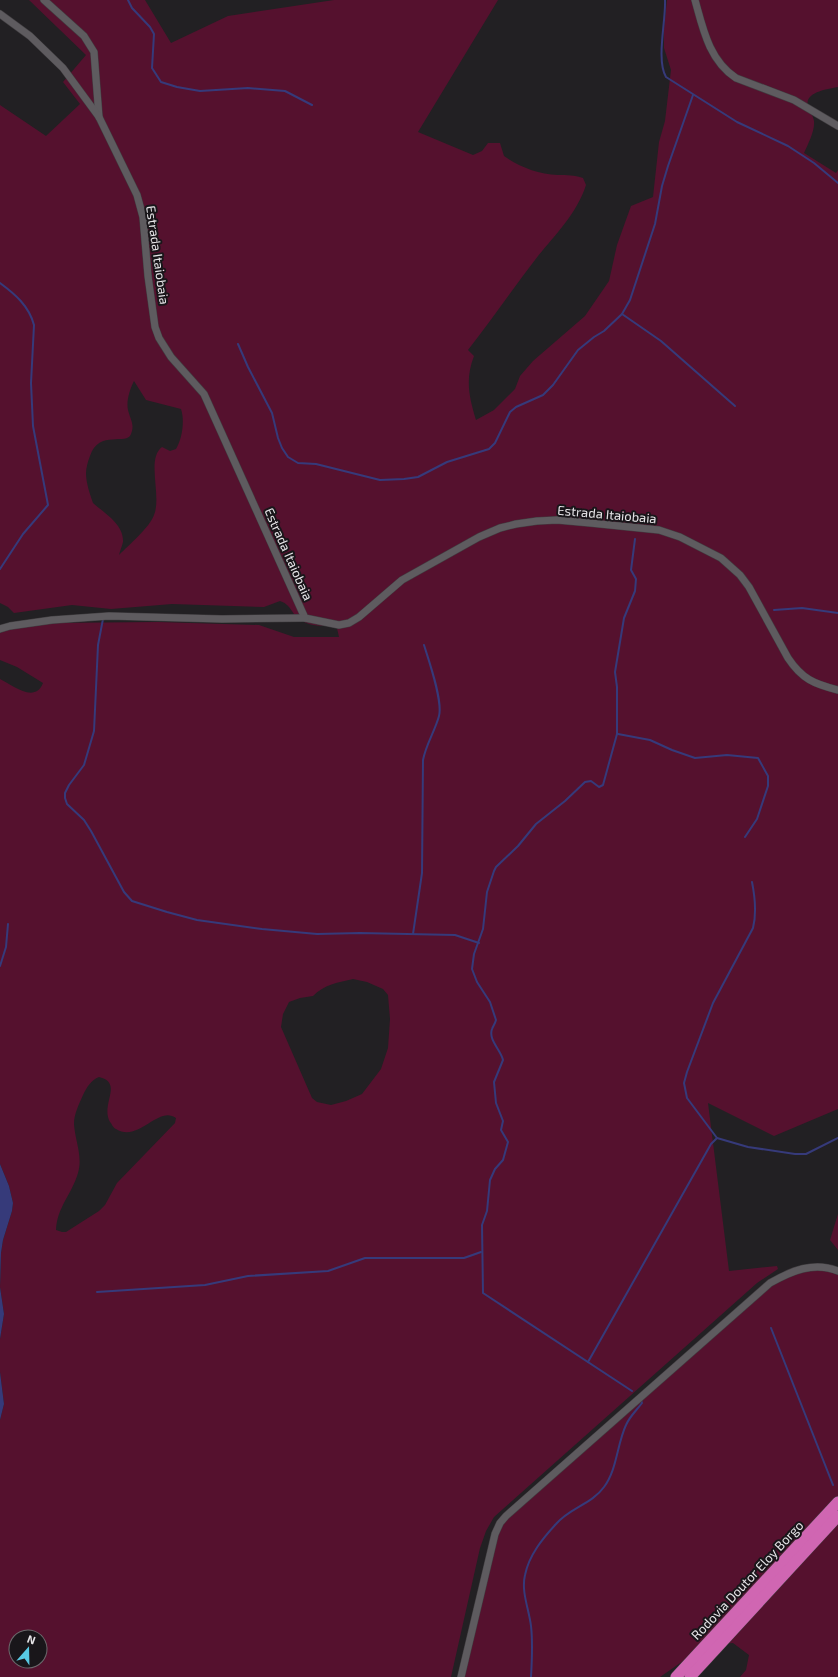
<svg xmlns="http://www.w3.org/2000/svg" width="838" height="1677" viewBox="0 0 838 1677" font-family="'Exo 2',sans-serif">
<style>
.green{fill:#55112e;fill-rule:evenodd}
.water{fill:#363a7a}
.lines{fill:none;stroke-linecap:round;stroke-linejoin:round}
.stream{stroke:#363a7a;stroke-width:2}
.minor-casing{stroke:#413e41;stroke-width:8}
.highway-casing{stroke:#413e41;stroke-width:12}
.minor{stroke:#5e5b5f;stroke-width:7}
.highway{stroke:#d066b2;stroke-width:11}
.labels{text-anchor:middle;stroke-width:4;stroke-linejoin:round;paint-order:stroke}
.street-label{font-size:13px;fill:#e7e5e8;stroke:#19161a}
</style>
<rect width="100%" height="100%" fill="#222023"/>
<!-- green -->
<g class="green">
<path d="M29,0H145L171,43L228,16L334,0H498L418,132L473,155L482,151L488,143H500L504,156C520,167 538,174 558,175C567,175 574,175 583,178L586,185C577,213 556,234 538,256C514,287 492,319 468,350L474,356C465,379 469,397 476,420L494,410L515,389L520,376L533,361L585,316L609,281L617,245L631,206L653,197L659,142L665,121L671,70L664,48V29L667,0H838V87C828,89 804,92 808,106C809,111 813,115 814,121C815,131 808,144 804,153L836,173L838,170V1109L774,1136L708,1103L729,1271L777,1266L778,1269L757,1283L494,1517L486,1531L480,1548L451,1677H0V1420L4,1404L0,1372V1339L4,1314L0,1287L1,1253L3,1240L12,1211L13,1203L9,1186L0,1164V679C12,685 35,704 43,683L17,667L0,660V631L24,626L52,623L158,622L259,625L294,637H339L336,624C320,627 305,627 294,614C290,608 287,603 280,601L264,607L172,604L111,609L72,605L14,613L8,607L0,603V105L46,136L80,104L63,82L86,55ZM134,381L146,400L181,409C185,421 182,439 176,449L170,451L162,447C146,459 162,496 154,515C150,527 129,545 119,555C120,551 122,546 123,542C124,524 104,513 93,503C90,494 86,483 86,473C86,468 88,461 90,456C99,429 127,446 131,434C135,424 130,419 128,410C126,401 130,389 134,381ZM353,979L367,982L383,989L388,995L390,1019L388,1048L381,1069L362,1094L346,1101L331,1105L317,1102L312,1098L281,1027L283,1014L289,1002L300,998L313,996C323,985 339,982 353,979ZM99,1077C124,1083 100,1104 110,1122C112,1124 113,1128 116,1129C139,1143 158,1105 176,1118L175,1123L117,1183L105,1205L99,1211L66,1232H62L56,1230C57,1207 72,1194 78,1173C83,1156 75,1141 74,1124C74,1114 79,1104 83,1095C87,1087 91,1080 99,1077ZM16,1637H40V1661H16Z"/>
<polygon points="838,1214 838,1250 830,1240"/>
<path d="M817,1270L827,1271L838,1275V1677H740L746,1670L749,1655L733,1643L713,1645L686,1659L660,1677H461L489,1551L502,1523L763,1291C783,1277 793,1273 817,1270Z"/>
</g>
<!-- water -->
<g class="water">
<polygon points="0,1164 9,1186 13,1203 12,1211 3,1240 1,1253 0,1287 4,1314 0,1339"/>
<polygon points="0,1372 4,1404 0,1420"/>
</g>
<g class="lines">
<!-- stream -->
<g class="stream">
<polyline points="128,0 132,8 150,27 154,34 152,68 161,82 177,87 200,91 248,88 285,91 312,105"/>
<path d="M665,0C666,21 656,60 666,77L737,122L788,146L814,163L838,183"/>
<path d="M0,283C15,294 29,306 34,325L31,383L33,426L48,505L23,534L0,569"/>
<polyline points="622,314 661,341 735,406"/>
<polyline points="238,344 248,367 272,413 278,438 282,448 288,457 298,463 316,464 380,480 404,479 418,477 447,462 489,449 495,443 510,412 516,407 543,395 553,385 578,350 594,337 604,331 622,314 630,300 655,224 662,186 668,166 693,95"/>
<polyline points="774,610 802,608 838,613"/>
<polyline points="103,619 98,645 94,731 84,765 69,785 65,793 65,798 67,804 84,820 91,831 124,892 132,901 167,912 197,920 262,929 317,934 360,933 455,935 479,943"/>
<polyline points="618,734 650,740 672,750 695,758 727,755 758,758 768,776 768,786 757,819 745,837"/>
<path d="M752,882C755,897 757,912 753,928L713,1003L687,1072L684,1083L687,1098L717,1138L748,1147L795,1154H806L838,1138"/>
<path d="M413,934L422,873L423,760C426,744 435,731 439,716C443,701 429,661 424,645"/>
<polyline points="0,966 6,947 8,924"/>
<polyline points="97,1292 205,1285 248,1276 328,1271 365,1258 464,1258 481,1252"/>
<polyline points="771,1328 833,1485"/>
<polyline points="588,1362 711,1144 717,1138"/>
<path d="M632,1391L483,1293L482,1225L487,1211L490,1180L495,1169L503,1160L508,1142L501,1130L503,1121L496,1103L494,1082L503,1060C501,1050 488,1040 492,1029C493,1026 495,1024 496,1020L490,1002L477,982L472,969L474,954L483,929L487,892L494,871L496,867L518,846L536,824L565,801L585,782L591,781L599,787L603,785L617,734V687L615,672L624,618L635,591L636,579L631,570L635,539"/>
<path d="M531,1677C532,1660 533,1643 531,1626C529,1609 521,1592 525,1575C529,1555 543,1538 556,1524C569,1508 592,1504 604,1487C617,1470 617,1444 626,1425C630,1416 636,1411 642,1403L641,1400"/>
</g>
<defs>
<g id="minor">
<polyline points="44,0 84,36 94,52 99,117"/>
<path d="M695,0C703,29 709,60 736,78L794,100L838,126"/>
<path d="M0,14L30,36L63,68L99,117L137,195L143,217L148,276L155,327L159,338L171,357L204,394L305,618L339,625L349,623L359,617L402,580L479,537L500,528L516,524L537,521L557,520L590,523L659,530L680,537L721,558L740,575L749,587L788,658C802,679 814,684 838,690"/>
<polyline points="0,629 10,626 52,620 109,616 222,619 305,618"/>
<path d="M461,1677L495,1534L500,1523L506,1516L770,1283C791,1271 814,1261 838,1271"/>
</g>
<g id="highway">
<polyline points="676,1677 838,1502"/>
<polyline points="690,1677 838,1516"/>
</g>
</defs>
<!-- minor casing -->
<use href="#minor" class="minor-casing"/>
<!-- highway casing -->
<use href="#highway" class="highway-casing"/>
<!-- minor -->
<use href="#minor" class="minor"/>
<!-- highway -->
<use href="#highway" class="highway"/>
</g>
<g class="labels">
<!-- street labels -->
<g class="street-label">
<text transform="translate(158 255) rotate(82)" y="5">Estrada Itaiobaia</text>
<text transform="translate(607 514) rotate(5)" y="5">Estrada Itaiobaia</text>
<text transform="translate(289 554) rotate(66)" y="5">Estrada Itaiobaia</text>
<text transform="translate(747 1580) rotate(-47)" y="5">Rodovia Doutor Eloy Borgo</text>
</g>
</g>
<!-- north arrow -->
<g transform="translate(28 1649) rotate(20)"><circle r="19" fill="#19161a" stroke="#6b696c"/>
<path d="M0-3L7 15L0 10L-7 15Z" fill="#58c9e3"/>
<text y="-6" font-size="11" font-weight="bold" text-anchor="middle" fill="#e7e5e8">N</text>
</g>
</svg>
